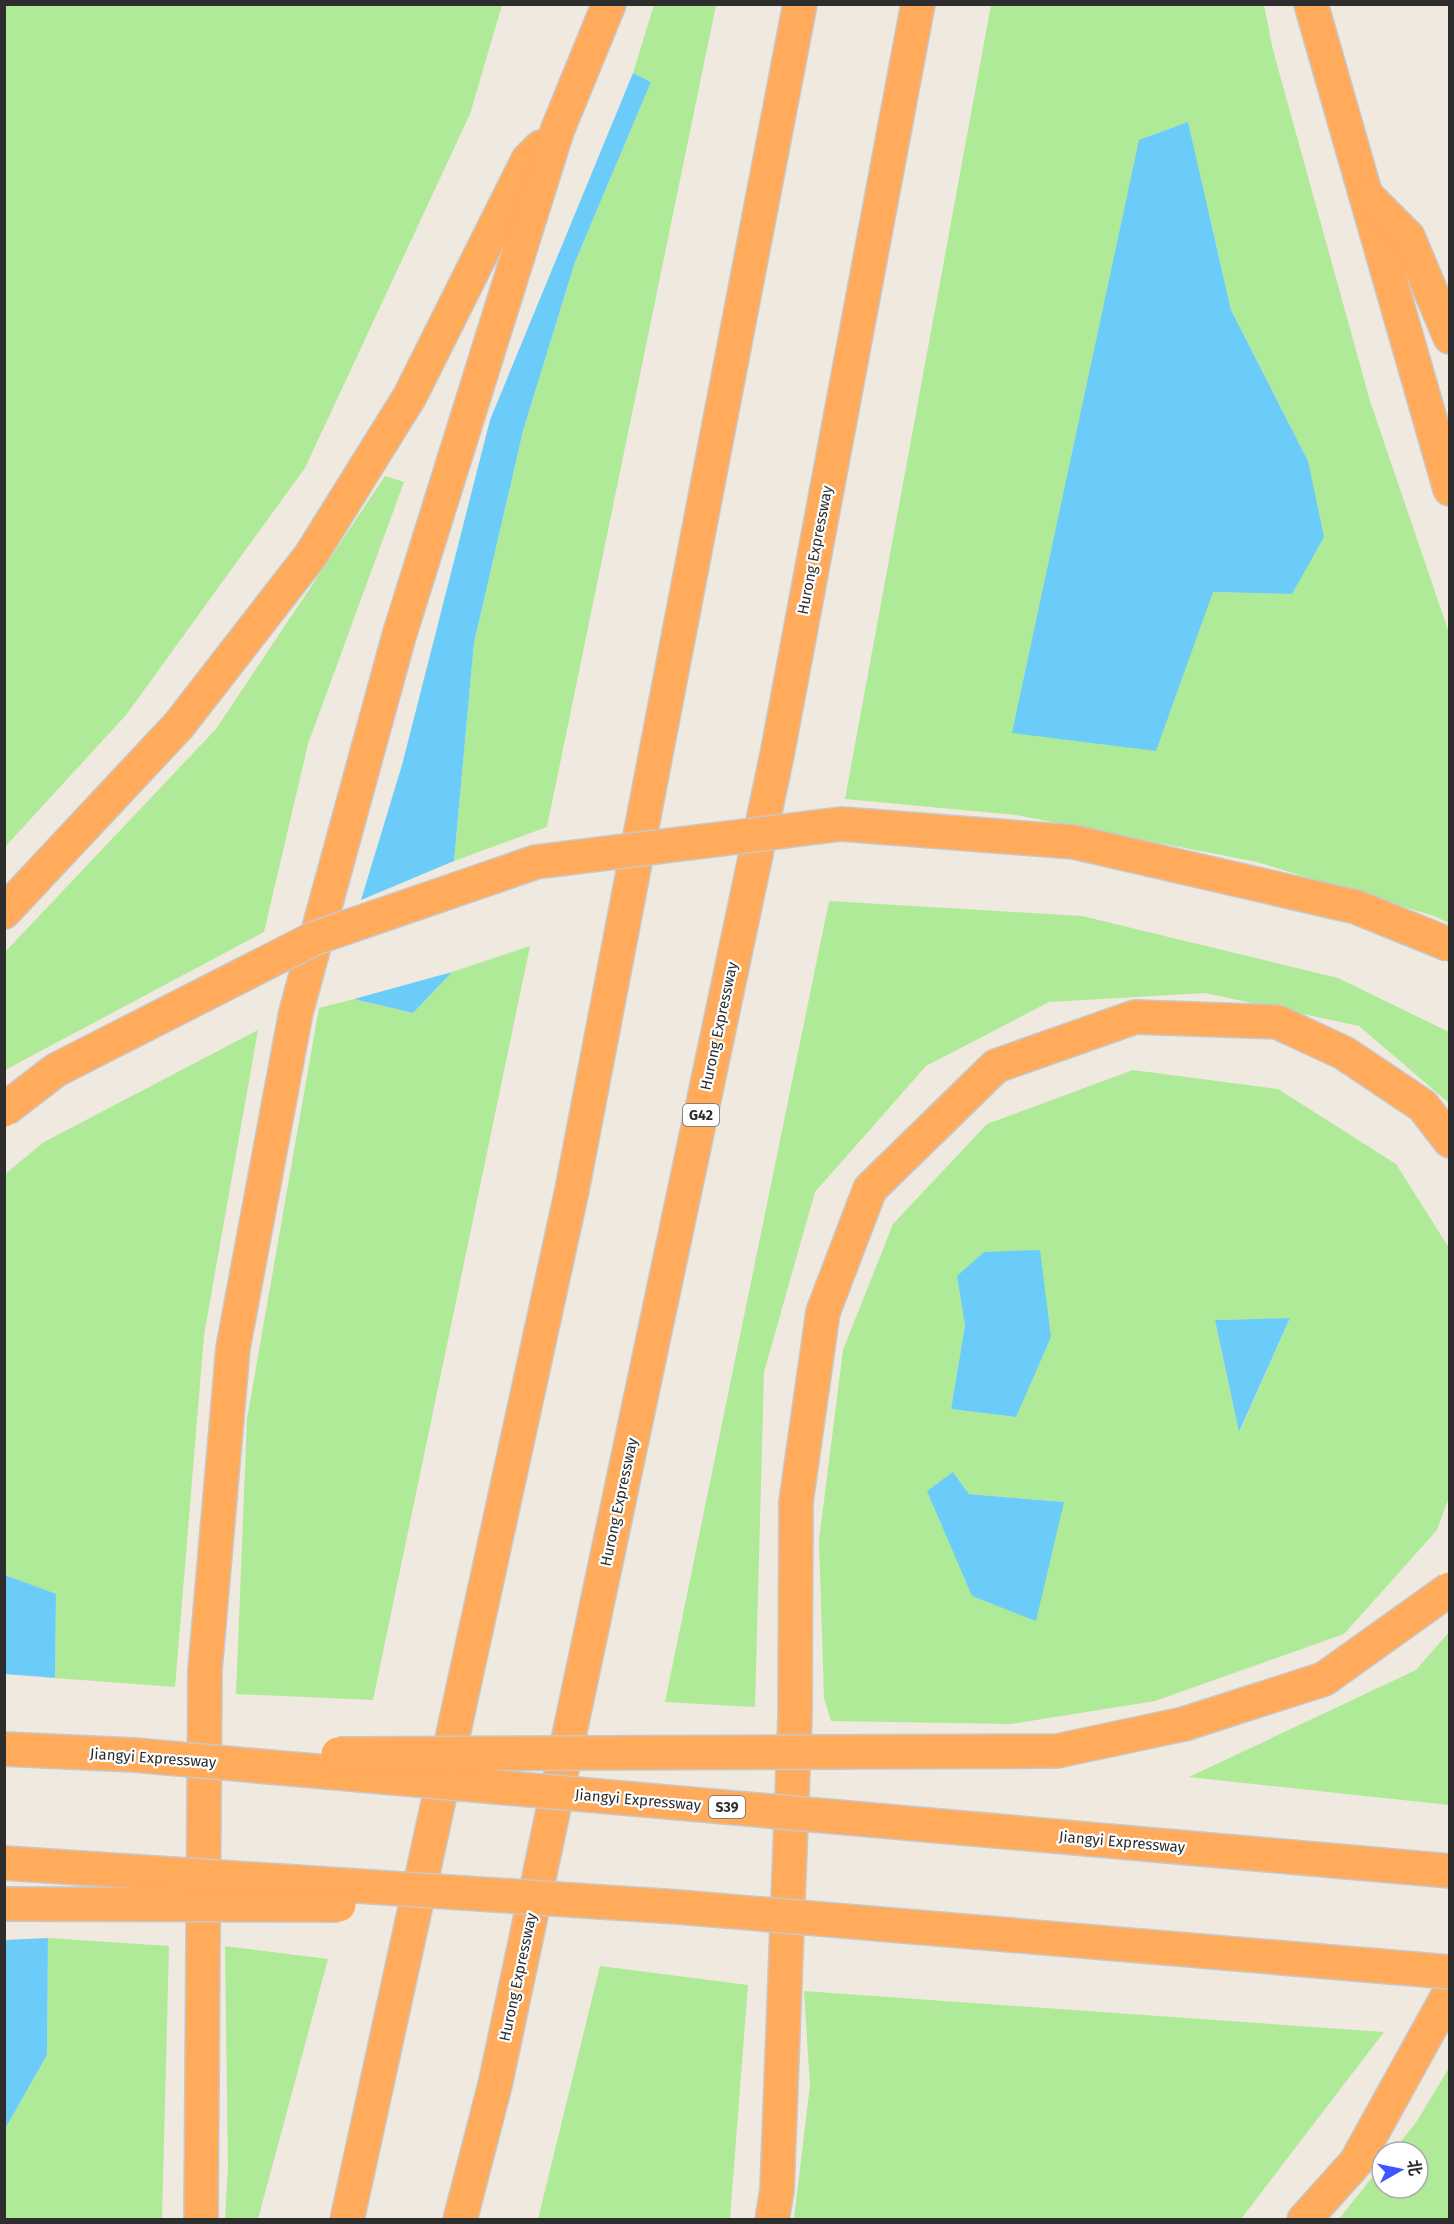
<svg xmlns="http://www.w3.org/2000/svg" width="1454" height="2224" viewBox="0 0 1454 2224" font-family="'Fira Sans','Noto Sans SC',sans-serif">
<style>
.green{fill:#afea98;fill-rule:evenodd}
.water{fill:#6bccf9}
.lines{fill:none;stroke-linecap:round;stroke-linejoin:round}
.motorway-casing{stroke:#c8c8c8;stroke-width:36}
.motorway{stroke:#ffab5b;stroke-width:33}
.motorway-bridge-casing{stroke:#c8c8c8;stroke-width:36;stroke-linecap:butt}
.motorway-bridge{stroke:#ffab5b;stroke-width:33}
.labels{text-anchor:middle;stroke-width:4.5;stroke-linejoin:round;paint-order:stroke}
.shield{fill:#fff;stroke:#6c6c6c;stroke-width:1.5}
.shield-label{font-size:14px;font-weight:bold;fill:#2d2d2d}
.street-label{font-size:15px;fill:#2d2d2d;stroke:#fff}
</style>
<rect width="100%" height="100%" fill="#f0e9df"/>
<!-- green -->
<g class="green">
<polygon points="5,4 502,5 470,114 305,468 126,715 5,847"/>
<polygon points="654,5 716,5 547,827 454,861 474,643 523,431 575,262 651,82 633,73"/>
<path d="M991,5H1264L1273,50L1370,401L1449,633V923L1434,916L1257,862L1016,815L845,799ZM1188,123L1231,310L1308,461L1292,594L1213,592Z"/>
<polygon points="385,476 404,482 308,744 264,932 5,1070 5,952 216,729"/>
<polygon points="829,901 1082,916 1338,978 1449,1032 1449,1103 1359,1026 1205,993 1049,1002 926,1066 815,1192 764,1372 755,1707 665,1702"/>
<polygon points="530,946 373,1700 236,1694 247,1419 319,1008 354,999 413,1013 452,972"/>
<polygon points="258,1030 204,1335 175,1687 55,1678 56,1595 5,1575 4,1175 44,1142"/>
<path d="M1133,1070L1278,1089L1396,1164L1449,1248V1497L1437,1530L1344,1634L1155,1701L1011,1724L831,1721L824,1698L819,1540L843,1350L893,1224L987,1124ZM1290,1318L1240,1431H1239L1215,1320ZM965,1325L1016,1417L951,1409ZM954,1473L969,1494L1064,1502L972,1596Z"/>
<polygon points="1449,1632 1449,1805 1189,1777 1416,1670"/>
<polygon points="48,1938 169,1946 162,2219 5,2220 5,2129 47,2055"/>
<polygon points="225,1946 328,1959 258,2219 225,2219 228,2168"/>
<polygon points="600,1966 748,1985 730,2219 538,2219"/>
<polygon points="804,1991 1384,2032 1241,2219 794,2219 810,2085"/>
<polygon points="1449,2068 1449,2219 1339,2219 1382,2165 1382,2188 1418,2188 1418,2152 1393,2152 1417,2121"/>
</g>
<!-- water -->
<g class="water">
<polygon points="633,73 651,82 575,262 523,431 474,643 454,861 361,900 402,765 490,420"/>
<polygon points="1188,122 1231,310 1308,461 1324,537 1292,594 1213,592 1156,751 1012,733 1139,140"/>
<polygon points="452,972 413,1013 354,999"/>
<polygon points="1040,1250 1051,1337 1016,1417 951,1409 965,1325 957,1276 984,1252"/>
<polygon points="1290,1318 1239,1432 1215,1320"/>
<polygon points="953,1472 969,1494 1064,1502 1036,1621 972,1596 927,1491"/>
<polygon points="5,1575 56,1594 55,1678 5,1674"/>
<polygon points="48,1938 47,2055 5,2129 5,1940"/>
</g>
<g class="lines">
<defs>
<g id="motorway">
<polyline points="1311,4 1450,489"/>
<polyline points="1369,198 1408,237 1450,337"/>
<polyline points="4,912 179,725 311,555 410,396 528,160 541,147"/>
<polyline points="201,2220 205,1670 233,1348 296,1012 399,636 557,131 609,4"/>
<polyline points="347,2220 572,1190 800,4"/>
<polyline points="460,2220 495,2085 777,755 918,4"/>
<polyline points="772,2220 777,2190 795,1717 796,1502 823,1312 870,1189 996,1066 1135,1017 1277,1022 1344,1053 1423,1106 1450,1141"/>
<polyline points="1304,2220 1356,2162 1450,1992"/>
</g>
</defs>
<!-- motorway casing -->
<use href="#motorway" class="motorway-casing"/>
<!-- motorway -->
<use href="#motorway" class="motorway"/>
<defs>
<g id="motorway-bridge">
<polyline points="4,1110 56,1070 315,938 536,862 841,824 1074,842 1356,907 1450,945"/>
<polyline points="4,1749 134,1755 1450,1871"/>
<polyline points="338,1754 1057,1751 1184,1724 1324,1679 1450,1589"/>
<polyline points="4,1863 678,1907 1450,1972"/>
<polyline points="4,1904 339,1905"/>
</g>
</defs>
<!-- motorway-bridge casing -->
<use href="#motorway-bridge" class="motorway-bridge-casing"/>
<!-- motorway-bridge -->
<use href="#motorway-bridge" class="motorway-bridge"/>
</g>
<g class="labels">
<!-- shield labels -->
<g class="shield">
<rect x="683" y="1104" width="36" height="22" rx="4.5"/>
<rect x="709" y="1796" width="36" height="22" rx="4.5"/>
</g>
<g class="shield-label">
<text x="701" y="1120">G42</text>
<text x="727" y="1812">S39</text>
</g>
<!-- street labels -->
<g class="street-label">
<text transform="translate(815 550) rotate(-79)" y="5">Hurong Expressway</text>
<text transform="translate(719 1026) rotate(-78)" y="5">Hurong Expressway</text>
<text transform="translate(619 1502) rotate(-78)" y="5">Hurong Expressway</text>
<text transform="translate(153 1758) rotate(4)" y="5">Jiangyi Expressway</text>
<text transform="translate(638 1800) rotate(5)" y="5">Jiangyi Expressway</text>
<text transform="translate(1122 1842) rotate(5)" y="5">Jiangyi Expressway</text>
<text transform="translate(518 1977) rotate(-78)" y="5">Hurong Expressway</text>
</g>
</g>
<!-- border -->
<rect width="1454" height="2224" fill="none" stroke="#2d2d2d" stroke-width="12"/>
<!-- north arrow -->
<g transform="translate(1400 2170) rotate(81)"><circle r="28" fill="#ffffff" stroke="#ababab" stroke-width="1.5"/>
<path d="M0-4.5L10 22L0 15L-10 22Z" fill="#3d56ff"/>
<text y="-9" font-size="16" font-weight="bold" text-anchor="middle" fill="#2d2d2d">北</text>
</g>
</svg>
